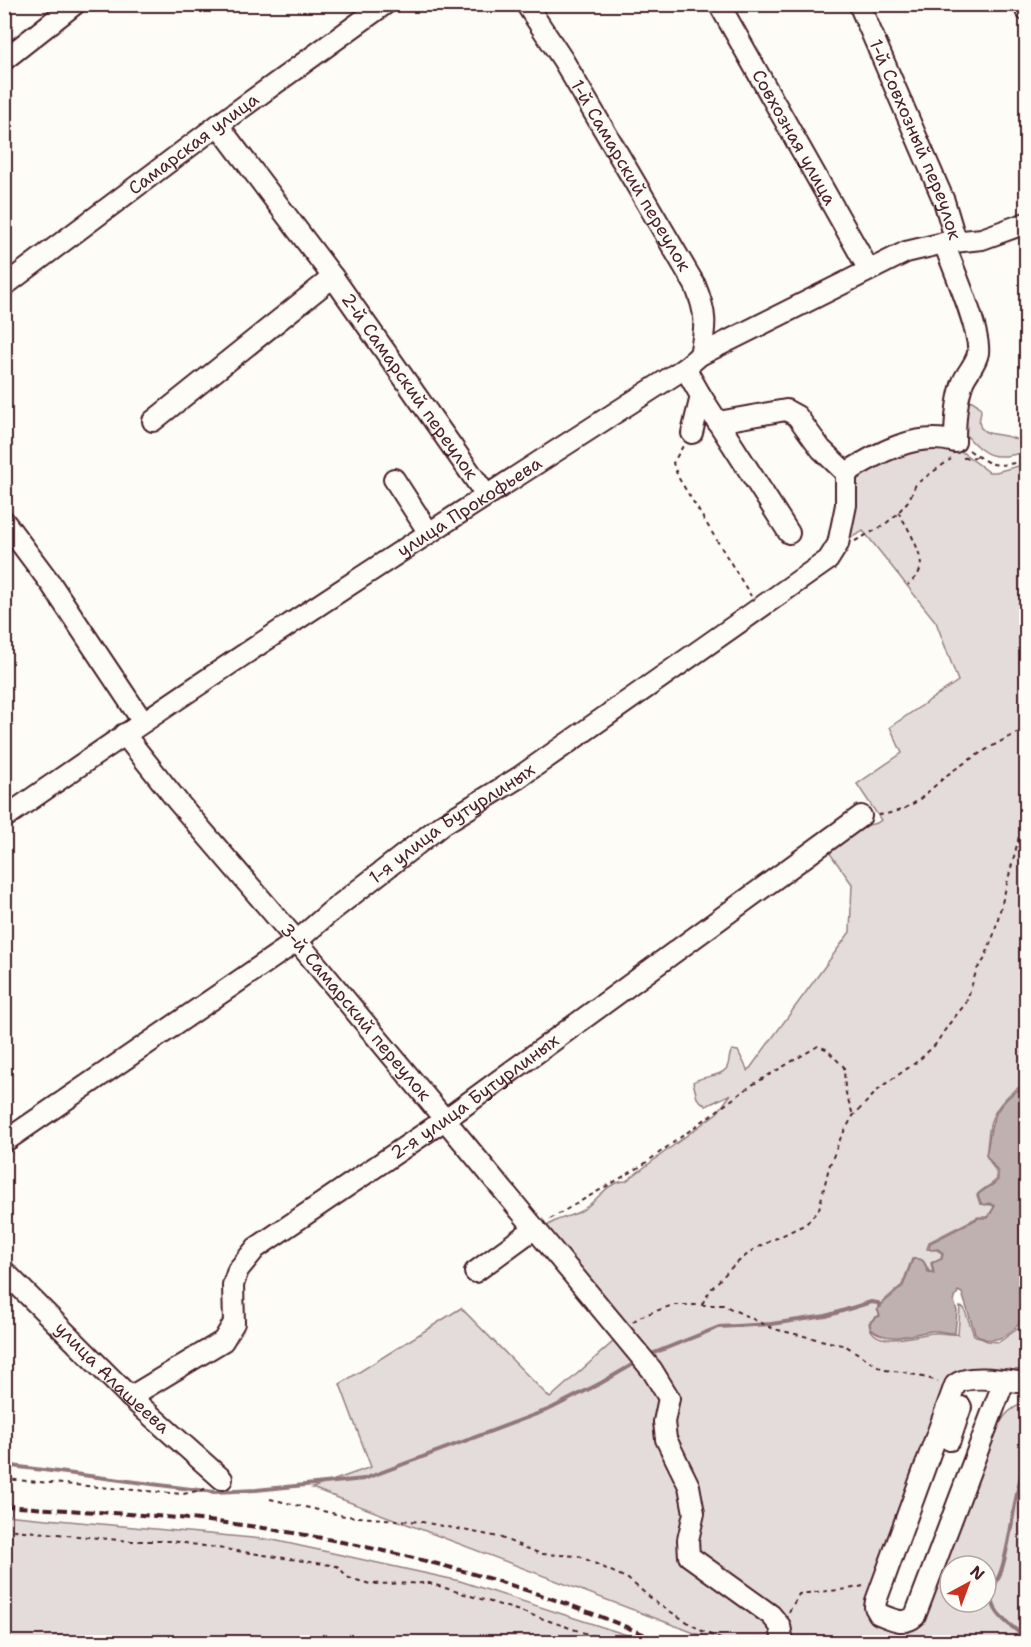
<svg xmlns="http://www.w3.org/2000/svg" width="1031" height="1647" viewBox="0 0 1031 1647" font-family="'Shantell Sans',sans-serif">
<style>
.green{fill:#e3dcda;stroke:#967e82;stroke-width:1.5;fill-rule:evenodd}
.water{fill:#c0b1b1;stroke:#91777b;stroke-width:1.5}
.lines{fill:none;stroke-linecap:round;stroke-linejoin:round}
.stream{stroke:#91777b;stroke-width:4}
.minor-casing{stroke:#4a1f2b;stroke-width:24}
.path{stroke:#4a1f2b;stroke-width:2;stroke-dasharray:4.5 4.5;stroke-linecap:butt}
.minor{stroke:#fdfcf7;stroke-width:20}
.rail{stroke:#4a1f2b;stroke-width:4;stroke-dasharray:9 4.5;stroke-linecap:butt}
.labels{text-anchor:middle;stroke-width:5;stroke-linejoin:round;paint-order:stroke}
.street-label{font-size:18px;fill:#4a1f2b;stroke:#fdfcf7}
</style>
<rect width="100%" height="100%" fill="#fdfcf7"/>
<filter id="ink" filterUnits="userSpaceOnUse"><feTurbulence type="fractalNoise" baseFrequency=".0167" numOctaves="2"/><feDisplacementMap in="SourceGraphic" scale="12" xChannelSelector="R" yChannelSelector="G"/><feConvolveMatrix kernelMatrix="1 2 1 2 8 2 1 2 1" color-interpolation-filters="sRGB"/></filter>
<g filter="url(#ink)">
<!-- green -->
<g class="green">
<path d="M970,400C991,410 974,417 981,428C988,437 1006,433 1017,440L1026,438V452C991,460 987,458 962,431L965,402Z"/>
<path d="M928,444L958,449L989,472H996L1026,464V1084C1011,1090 997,1105 991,1121C988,1132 988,1144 986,1155L996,1172L997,1179C991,1186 983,1188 977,1195L980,1204L992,1205L994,1207L988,1217H978L929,1242L927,1249L937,1250L942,1253L941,1258L931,1263L933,1273L929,1271C924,1263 925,1257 912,1259L902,1285L878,1306L877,1310L880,1315L874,1318L869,1323C872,1351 916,1334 933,1333C941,1332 949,1335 958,1334L960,1307L964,1308L974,1335L987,1341L999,1342L1020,1327L1022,1317L1026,1312V1371L1020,1367L1018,1370L954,1377L867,1612L874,1622L900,1633L916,1627L990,1442C999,1424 1006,1407 1026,1403V1642H718L312,1488L371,1467L340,1384L461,1308L550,1398L615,1340L545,1228C555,1218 567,1218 579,1212C597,1203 605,1182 626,1181L718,1112L731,1094L706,1106L697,1098L693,1082C703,1075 718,1078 726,1069C730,1064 728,1056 732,1050L738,1051L748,1071L850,932L852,884L826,848L851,829L877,823L881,820L857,784L902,753L890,727L958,681L936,622L869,538L863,531L845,541L852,480L863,468ZM950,1566H986V1602H950Z"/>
<polygon points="4,1515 273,1540 460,1581 630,1636 644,1642 5,1642"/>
</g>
<!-- water -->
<path class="water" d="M1026,1086V1310L1020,1317L1019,1324C1007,1337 990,1347 975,1333L962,1293L958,1291L954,1301L957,1311L955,1333C947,1334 940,1330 931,1331C910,1334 888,1344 871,1329L870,1323L875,1318L880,1316L878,1310L880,1306L903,1286L913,1259C927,1259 923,1263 928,1272L934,1274L932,1263L942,1259L943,1253L938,1249L931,1250L929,1248L930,1243L979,1218H988L995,1206L989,1203L985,1205L981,1203L978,1195C984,1188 992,1187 998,1180V1172L986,1155C989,1145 989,1135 992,1125C995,1108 1011,1092 1026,1086Z"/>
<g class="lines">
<!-- stream -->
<g class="stream">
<polyline points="649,1355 719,1327 771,1324 826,1316 871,1302 878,1303 880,1306"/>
<path d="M1026,1459C1013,1495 1013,1535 1001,1571C997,1583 988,1594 994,1606C999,1619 1016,1629 1026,1638"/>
<polyline points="4,1465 214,1492 256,1490 364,1479 550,1409 601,1383 637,1362"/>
</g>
<defs>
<g id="minor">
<path id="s1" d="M526,4L563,60L695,285C707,314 706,325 700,355"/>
<path id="s2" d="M719,4L869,270"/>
<path id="s3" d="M859,4L944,201L956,241"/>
<polyline points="1024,4 1026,10"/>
<polyline points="4,60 75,4"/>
<path id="s4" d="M218,125L333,277L486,495"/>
<path id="s5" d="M4,286L218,125L385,4"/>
<polyline points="685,368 701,396 789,533"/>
<polyline points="153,421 333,277"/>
<polyline points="718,422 786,410 797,416 821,449 846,473"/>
<polyline points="692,433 701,396"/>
<path d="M846,473C877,453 917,431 955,442C955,422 956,401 963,382C967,372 976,364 978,353C981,331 952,266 944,243"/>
<polyline points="394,479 429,533"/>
<polyline points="4,521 51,584 143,722"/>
<path id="s6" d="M124,734L178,802L297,941L652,1370L669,1398L664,1422L666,1439L689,1486L694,1513L688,1540L689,1556L771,1615L780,1626L783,1642"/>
<path id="s7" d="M4,818C227,662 456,515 685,368L700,355L906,252L944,243L982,239L1026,223"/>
<path id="s8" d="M4,1142L297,941L329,913L443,824L518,778L828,560L838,544L846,505V473"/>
<path id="s9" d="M4,1271L130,1397L222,1479"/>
<polyline points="475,1272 535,1228"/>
<path d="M1004,1381L915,1616C904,1626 892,1619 879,1614L875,1607L876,1601L955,1385C968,1373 1009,1381 1026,1383"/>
<path id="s10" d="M130,1397L223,1341L234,1323L233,1285L238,1270L256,1248L446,1119L861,816"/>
<polyline points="950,1440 961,1407"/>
</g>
</defs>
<!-- minor casing -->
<use href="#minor" class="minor-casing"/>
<!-- path -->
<g class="path">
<polyline points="683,446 673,463 678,477 751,596"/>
<path d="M969,450C994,469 997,466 1026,461"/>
<polyline points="963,458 978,457"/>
<path d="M898,512C906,524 925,556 920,570C918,576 912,581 908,585"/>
<polyline points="855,541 883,526 896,515 909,500 916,484 951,459"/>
<path d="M878,815C919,811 927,788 957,768C979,753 1002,740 1026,729"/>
<polyline points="550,1219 640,1167 752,1085 818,1046 826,1049 844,1067 845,1090 853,1115"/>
<polyline points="702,1304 711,1289 732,1267 754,1249 806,1224 819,1209 829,1167 841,1137 853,1116 881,1087 918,1061 935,1045 949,1024 966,1003 977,969 984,960 994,934 1020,833 1026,819"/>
<polyline points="633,1322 639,1317 673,1305 723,1305 774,1329 846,1346 884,1370 904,1372 938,1381"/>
<polyline points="4,1479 183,1494 202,1490 207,1488"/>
<polyline points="270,1499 345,1516 422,1522 499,1537 541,1554 579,1556 628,1579 658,1604 702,1631 728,1642"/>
<polyline points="4,1529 130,1541 171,1541 337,1566 349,1578 370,1584 429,1583 526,1613 611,1642"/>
<path d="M789,1612L799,1594C821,1591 842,1591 863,1586"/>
</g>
<!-- minor -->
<use href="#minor" class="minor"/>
<!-- rail -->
<path class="rail" d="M4,1506C89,1512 174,1515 257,1527C395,1548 534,1585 661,1642"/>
</g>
</g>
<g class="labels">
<!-- street labels -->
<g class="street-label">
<text dy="6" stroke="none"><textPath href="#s2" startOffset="153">Совхозная улица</textPath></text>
<text dy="6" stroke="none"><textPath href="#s3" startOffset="147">1-й Совхозный переулок</textPath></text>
<text dy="6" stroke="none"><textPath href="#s5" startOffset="237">Самарская улица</textPath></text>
<text dy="6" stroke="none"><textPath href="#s1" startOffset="201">1-й Самарский переулок</textPath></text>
<text dy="6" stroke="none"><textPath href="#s4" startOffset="324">2-й Самарский переулок</textPath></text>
<text dy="6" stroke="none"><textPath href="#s7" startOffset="560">улица Прокофьева</textPath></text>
<text dy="6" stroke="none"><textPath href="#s8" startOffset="550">1-я улица Бутурлиных</textPath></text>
<text dy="6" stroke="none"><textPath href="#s6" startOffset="362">3-й Самарский переулок</textPath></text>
<text dy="6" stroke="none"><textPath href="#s10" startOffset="478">2-я улица Бутурлиных</textPath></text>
<text dy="6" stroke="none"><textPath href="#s9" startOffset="152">улица Алашеева</textPath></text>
</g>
</g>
<!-- margin -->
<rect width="1031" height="1647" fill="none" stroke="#fdfcf7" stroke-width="24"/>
<rect x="12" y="12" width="1007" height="1623" fill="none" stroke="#4a1f2b" stroke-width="2" filter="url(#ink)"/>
<!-- north arrow -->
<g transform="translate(968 1584) rotate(41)"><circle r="28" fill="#fdfcf7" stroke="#b5a4a5" stroke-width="1.5"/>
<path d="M0-4.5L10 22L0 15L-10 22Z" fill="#c8321e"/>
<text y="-9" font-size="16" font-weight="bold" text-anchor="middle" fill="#4a1f2b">N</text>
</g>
</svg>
